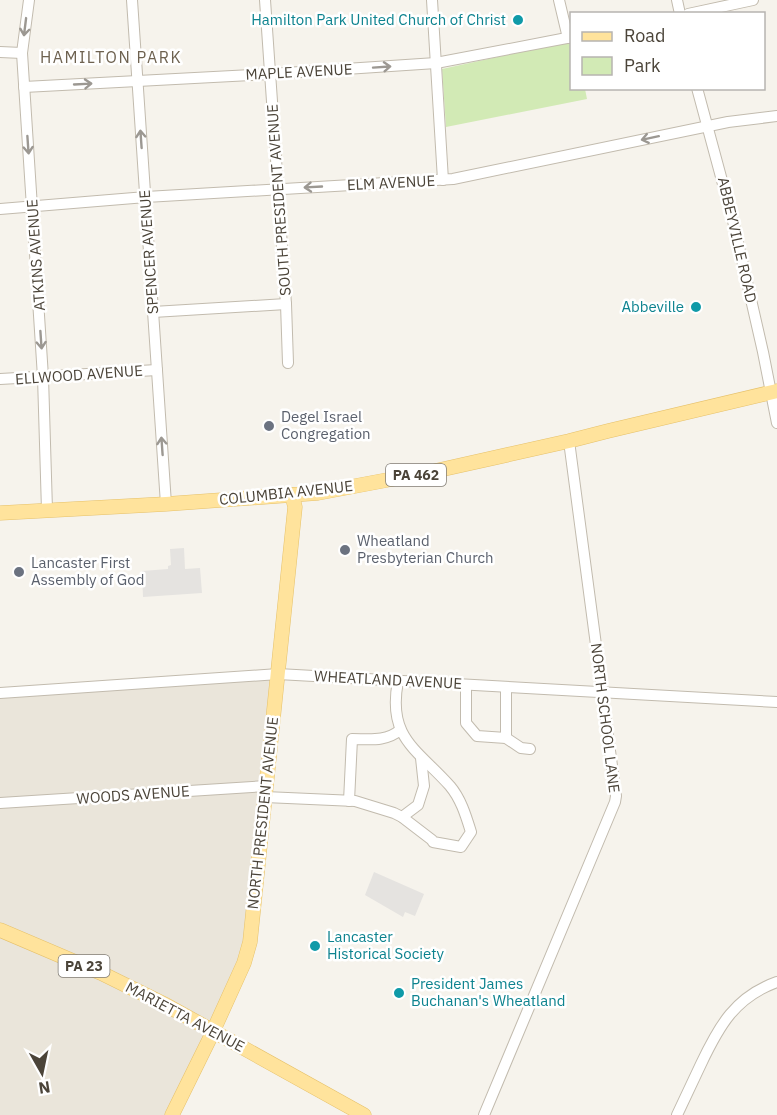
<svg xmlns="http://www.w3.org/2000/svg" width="777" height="1115" viewBox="0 0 777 1115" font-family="'IBM Plex Sans',sans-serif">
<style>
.residential{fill:#eae5da}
.green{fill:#d2eab5}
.parking{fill:#e5e3e0}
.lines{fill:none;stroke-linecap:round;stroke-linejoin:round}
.minor-casing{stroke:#c2bbae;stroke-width:12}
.major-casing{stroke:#e6c16a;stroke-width:15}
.minor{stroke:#fff;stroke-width:10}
.major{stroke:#ffe39c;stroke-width:14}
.oneway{stroke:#9c9892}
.culture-dot{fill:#0f9aa8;stroke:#fff;stroke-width:2}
.worship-dot{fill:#6b7280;stroke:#fff;stroke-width:2}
.labels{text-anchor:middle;stroke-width:5;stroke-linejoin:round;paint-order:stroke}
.shield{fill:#fff;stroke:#817c74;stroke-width:1.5}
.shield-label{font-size:14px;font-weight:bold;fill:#4b4439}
.culture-label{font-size:15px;fill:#0d838f;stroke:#fff;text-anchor:end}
.street-label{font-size:15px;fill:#4b4439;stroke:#fff}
.worship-label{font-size:15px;fill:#5b616d;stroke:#fff;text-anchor:start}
.neighbourhood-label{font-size:16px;letter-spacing:1.5px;fill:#6e6250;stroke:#fff}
</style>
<rect width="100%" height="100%" fill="#f6f3ec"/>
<!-- residential -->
<polygon class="residential" points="278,674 251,933 172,1115 0,1115 0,693"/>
<!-- green -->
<polygon class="green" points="571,41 572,88 585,89 587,99 446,127 442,69"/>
<!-- parking -->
<g class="parking">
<polygon points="184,548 185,569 200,568 202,593 143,597 142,571 168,569 168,566 171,565 170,549"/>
<polygon points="374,872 424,894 415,916 405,912 403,917 365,895"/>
</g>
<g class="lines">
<defs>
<g id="minor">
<polyline points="29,0 22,53 43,377 47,510"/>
<polyline points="132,0 166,504"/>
<polyline points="265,0 286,304 288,363"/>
<polyline points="432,0 443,180"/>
<polyline points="559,0 568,38"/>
<polyline points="677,0 680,14"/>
<polyline points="688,14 753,0"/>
<polyline points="0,52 22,53"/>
<polyline points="24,87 270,74 436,63 572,37"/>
<polyline points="697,88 734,225 763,352 777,423"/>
<polyline points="0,209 146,197 453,179 728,122 777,116"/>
<polyline points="153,312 286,304"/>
<polyline points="0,379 157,370"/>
<polyline points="466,685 466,723 477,736 506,738 521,748 530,749"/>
<polyline points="0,693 278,674 777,702"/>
<polyline points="506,738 506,687"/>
<path d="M265,797L355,801L394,813L402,817L432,840L433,842L461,847L471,832C466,816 461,799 450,786C417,749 387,738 398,681"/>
<path d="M349,801L352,739C369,739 386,742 400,730"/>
<polyline points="0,803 266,786"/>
<polyline points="402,817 418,805 424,786 421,758"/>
<polyline points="484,1115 615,802 616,796 569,441"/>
<path d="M677,1115C685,1098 693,1081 701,1064C719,1026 735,997 777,982"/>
</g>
<g id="major">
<polyline points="0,513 166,504 318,493 435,471 569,441 608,431 777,391"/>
<polyline points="0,930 101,973 166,1005 364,1115"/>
<polyline points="172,1115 210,1038 244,963 250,942 295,507 292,495"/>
</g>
</defs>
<!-- minor casing -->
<use href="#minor" class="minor-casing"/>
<!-- major casing -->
<use href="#major" class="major-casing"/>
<!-- minor -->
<use href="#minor" class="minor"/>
<!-- major -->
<use href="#major" class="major"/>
</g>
<!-- one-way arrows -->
<defs><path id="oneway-shaft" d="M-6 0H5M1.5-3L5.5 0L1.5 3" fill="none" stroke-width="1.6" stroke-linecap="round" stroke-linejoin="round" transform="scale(1.5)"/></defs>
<g class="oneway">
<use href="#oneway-shaft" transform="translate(25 27) rotate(97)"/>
<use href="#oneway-shaft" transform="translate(382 67) rotate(-4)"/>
<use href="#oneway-shaft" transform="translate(83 84) rotate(-3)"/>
<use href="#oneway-shaft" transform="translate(650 138) rotate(168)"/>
<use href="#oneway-shaft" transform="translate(141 139) rotate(-94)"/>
<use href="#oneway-shaft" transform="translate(28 145) rotate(86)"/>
<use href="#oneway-shaft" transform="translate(313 187) rotate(177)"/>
<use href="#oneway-shaft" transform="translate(41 340) rotate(86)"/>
<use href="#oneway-shaft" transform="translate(162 446) rotate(-94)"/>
</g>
<!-- markers -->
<g class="culture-dot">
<circle cx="518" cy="20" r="6"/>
<circle cx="696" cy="307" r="6"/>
<circle cx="315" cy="946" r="6"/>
<circle cx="399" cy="993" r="6"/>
</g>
<g class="worship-dot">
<circle cx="269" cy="426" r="6"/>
<circle cx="345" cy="550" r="6"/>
<circle cx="19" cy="572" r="6"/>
</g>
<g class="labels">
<!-- shield labels -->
<g class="shield">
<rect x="386" y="464" width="60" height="22" rx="4.5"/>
<rect x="58.5" y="955" width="51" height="22" rx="4.5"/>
</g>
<g class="shield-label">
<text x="416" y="480">PA 462</text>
<text x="84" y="971">PA 23</text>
</g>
<!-- culture labels -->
<g class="culture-label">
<text x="506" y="25">Hamilton Park United Church of Christ</text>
<text x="684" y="312">Abbeville</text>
<text x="327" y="942" text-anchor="start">Lancaster<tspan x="327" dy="17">Historical Society</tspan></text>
<text x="411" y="989" text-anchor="start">President James<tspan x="411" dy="17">Buchanan's Wheatland</tspan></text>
</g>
<!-- street labels -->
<g class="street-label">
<text transform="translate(299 72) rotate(-3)" y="5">MAPLE AVENUE</text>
<text transform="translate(391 183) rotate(-3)" y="5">ELM AVENUE</text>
<text transform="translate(279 200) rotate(-94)" y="5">SOUTH PRESIDENT AVENUE</text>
<text transform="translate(737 240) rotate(77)" y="5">ABBEYVILLE ROAD</text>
<text transform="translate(149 252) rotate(-94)" y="5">SPENCER AVENUE</text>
<text transform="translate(36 255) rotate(-94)" y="5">ATKINS AVENUE</text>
<text transform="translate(79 375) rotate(-4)" y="5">ELLWOOD AVENUE</text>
<text transform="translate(286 493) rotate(-6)" y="5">COLUMBIA AVENUE</text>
<text transform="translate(388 680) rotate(3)" y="5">WHEATLAND AVENUE</text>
<text transform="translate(605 718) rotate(83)" y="5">NORTH SCHOOL LANE</text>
<text transform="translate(133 795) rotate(-4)" y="5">WOODS AVENUE</text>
<text transform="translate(263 813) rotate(-84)" y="5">NORTH PRESIDENT AVENUE</text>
<text transform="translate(185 1017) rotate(28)" y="5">MARIETTA AVENUE</text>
</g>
<!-- worship labels -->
<g class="worship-label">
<text x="281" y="422">Degel Israel<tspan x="281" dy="17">Congregation</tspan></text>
<text x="357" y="546">Wheatland<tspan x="357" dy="17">Presbyterian Church</tspan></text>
<text x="31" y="568">Lancaster First<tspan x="31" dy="17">Assembly of God</tspan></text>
</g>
<!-- neighbourhood labels -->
<g class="neighbourhood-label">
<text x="111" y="63">HAMILTON PARK</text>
</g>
</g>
<!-- legend -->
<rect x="570" y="12" width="195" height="78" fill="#ffffff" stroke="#b7b4b0" stroke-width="1.5"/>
<rect x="582" y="32" width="30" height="9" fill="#ffe39c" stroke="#b7b4b0" stroke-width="1.5"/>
<text x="624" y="42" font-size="18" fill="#4b4439">Road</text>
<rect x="582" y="57" width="30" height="18" fill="#d2eab5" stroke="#b7b4b0" stroke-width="1.5"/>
<text x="624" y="72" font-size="18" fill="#4b4439">Park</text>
<!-- north arrow -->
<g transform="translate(42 1073) rotate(171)" stroke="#ffffff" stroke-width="4.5" paint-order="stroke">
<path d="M0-4.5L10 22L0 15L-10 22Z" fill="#4b4439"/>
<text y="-9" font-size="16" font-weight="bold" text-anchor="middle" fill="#4b4439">N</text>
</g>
</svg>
